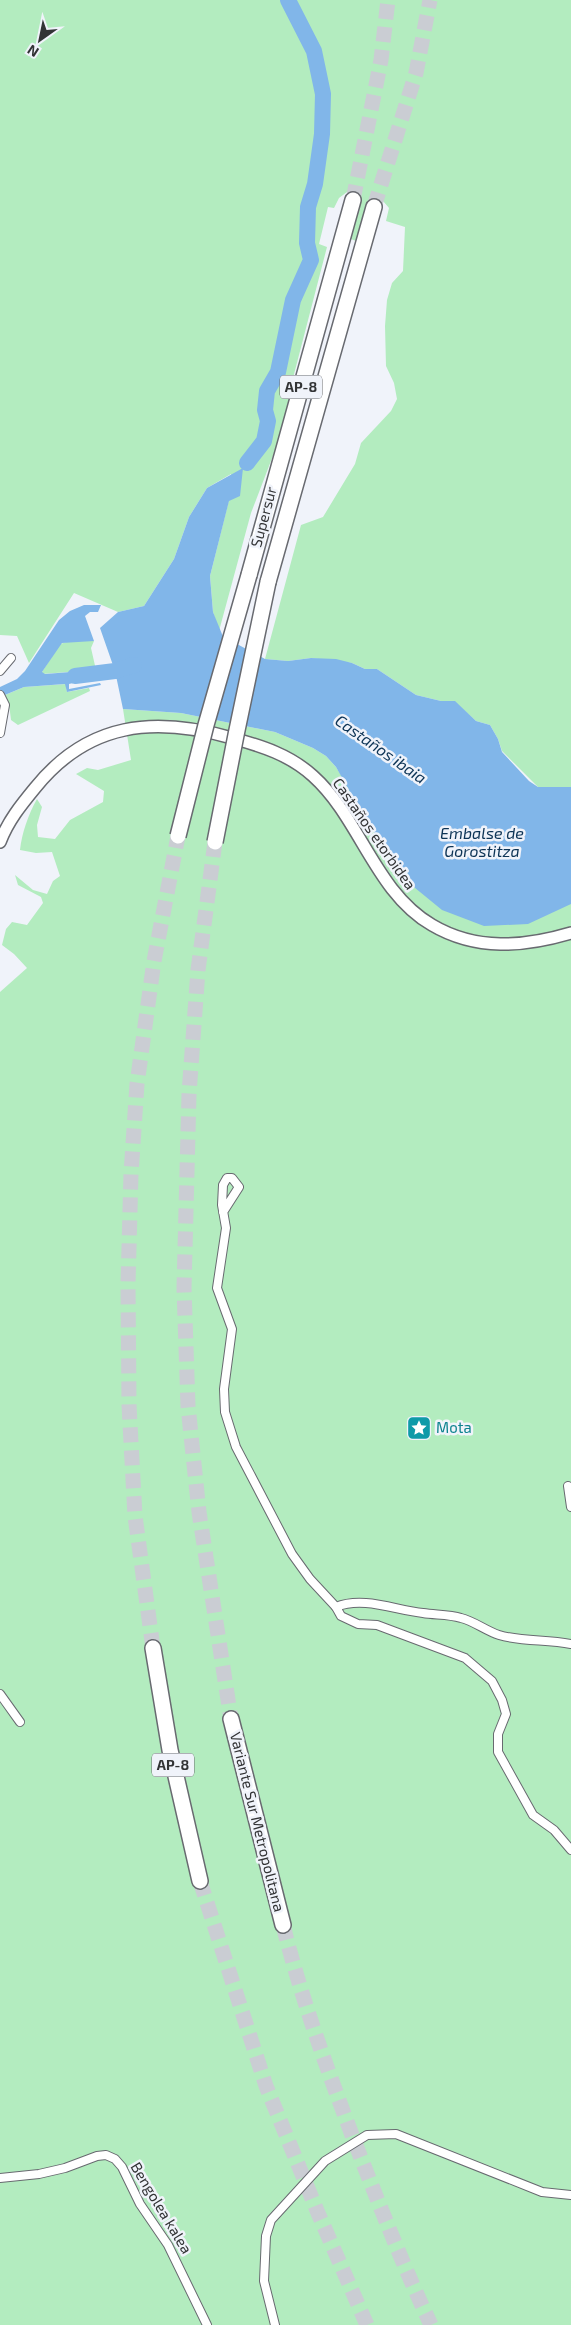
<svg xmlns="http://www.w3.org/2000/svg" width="571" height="2325" viewBox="0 0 571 2325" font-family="'Exo 2',sans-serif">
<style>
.green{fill:#b3ecbf}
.water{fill:#81b6e9}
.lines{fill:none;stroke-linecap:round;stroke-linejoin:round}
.river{stroke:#81b6e9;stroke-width:16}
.highway-tunnel{stroke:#cacdd3;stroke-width:15;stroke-dasharray:15 8;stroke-linecap:butt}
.street-casing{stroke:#686a70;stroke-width:10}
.secondary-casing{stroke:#686a70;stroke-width:14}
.highway-casing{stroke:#686a70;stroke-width:18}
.street{stroke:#fff;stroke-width:8}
.secondary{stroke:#fff;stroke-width:11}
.highway{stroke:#fff;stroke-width:15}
.highway-bridge-casing{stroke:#686a70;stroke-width:18;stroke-linecap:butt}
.highway-bridge{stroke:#fff;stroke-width:15}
.labels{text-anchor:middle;stroke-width:5;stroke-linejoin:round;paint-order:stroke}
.shield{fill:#f0f3fa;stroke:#6b6d70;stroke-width:1}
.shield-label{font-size:14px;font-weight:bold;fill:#323335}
.street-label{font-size:15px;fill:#323335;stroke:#f0f3fa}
.culture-label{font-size:15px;fill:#0d838f;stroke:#f0f3fa;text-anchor:start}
.water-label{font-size:16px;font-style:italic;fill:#0d3456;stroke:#f0f3fa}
</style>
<rect width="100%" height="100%" fill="#f0f3fa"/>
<!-- green -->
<g class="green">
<polygon points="0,0 571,0 571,787 538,787 502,751 498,739 490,725 476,721 455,702 441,701 416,695 377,669 365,669 352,663 311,658 288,661 265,659 301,525 323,517 355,464 361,443 391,411 397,399 394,383 386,366 385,326 387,300 392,283 403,271 405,227 386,221 389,208 383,201 368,201 356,241 351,239 360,198 347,192 339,198 334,208 328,207 319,244 327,247 292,382 287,419 251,513 219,631 213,612 210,576 229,500 231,474 207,488 189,517 174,559 144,606 118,612 74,593 29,663 17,636 0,635"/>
<polygon points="70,641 94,641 91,648 96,670 42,674 42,672 60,644"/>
<polygon points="66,684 67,692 89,688 90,691 18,725 11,720 9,704 5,695 24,687"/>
<path d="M123,709L181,713L275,732L313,748L326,756L336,767L396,866L571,904V2325H0V992L27,968L14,954L2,945L6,929L12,922L27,925L43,903L41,897L18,885L15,875L33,890L47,894L53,881L60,876L52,852L36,853L20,850C22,833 28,815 37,799L42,807L37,825L38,837L55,839L70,820L103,802L104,791L76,774L87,768L98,770L131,760Z"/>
</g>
<!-- water -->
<g class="water">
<polygon points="243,468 240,496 229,501 210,576 213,612 226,644 237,644 265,659 288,661 311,658 336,659 352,663 365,669 377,669 416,695 441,701 455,701 476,721 490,725 498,739 502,752 529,781 538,787 571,787 571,904 528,924 484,926 442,910 409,883 407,870 396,866 364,817 336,767 326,756 313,748 275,732 181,713 123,709 115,671 100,628 118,612 144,606 174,559 189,517 207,488"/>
<polygon points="84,605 101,605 98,612 90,612 85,616 94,641 62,643 42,672 45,674 96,670 98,677 69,684 69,689 100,683 101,685 67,692 65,684 24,687 0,697 0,687 17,679 25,671 59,620 70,611"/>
</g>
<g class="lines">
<!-- river -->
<g class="river">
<polyline points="247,463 264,441 268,421 265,410 267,391 278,372 293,300 311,260 307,243 308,207 315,184 322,134 323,94 314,51 288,0"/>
<polyline points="75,676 115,671 134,665"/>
</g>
<!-- highway-tunnel -->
<g class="highway-tunnel">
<polyline points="353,200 381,60 388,0"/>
<polyline points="374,207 416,73 430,0"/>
<polyline points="215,842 198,970 189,1094 184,1288 188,1406 199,1512 231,1719"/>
<polyline points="153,1648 135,1516 129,1405 128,1284 131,1174 137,1084 154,961 178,836"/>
<polyline points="200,1881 266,2086 318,2213 367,2325"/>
<path d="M283,1925C301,1997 326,2066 352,2135C377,2199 402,2263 431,2325"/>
</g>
<defs>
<g id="street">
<polyline points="0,671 11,658"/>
<polyline points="0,695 5,705 0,733"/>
<polyline points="223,1212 239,1187 232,1178 227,1178 223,1185 222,1205 226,1228 217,1288 232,1329 224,1389 225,1412 236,1447 292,1554 310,1579 336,1607"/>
<polyline points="568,1486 571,1507"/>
<path d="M571,1644C547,1639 523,1642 499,1635C486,1631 474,1621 461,1618C449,1614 435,1615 423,1613C395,1610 363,1596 336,1607L341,1616L358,1624L377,1625L465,1658L492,1681L502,1700L506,1714L498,1734V1752L533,1815L554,1830L571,1850"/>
<polyline points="0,1694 20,1722"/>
<polyline points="0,2178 39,2174 65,2168 97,2156 106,2155 115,2159 122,2167 140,2204 168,2245 207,2325"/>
<polyline points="275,2325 264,2281 266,2236 271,2220 325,2161 367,2135 396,2134 542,2192 571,2195"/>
</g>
<path id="secondary" d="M0,842C8,821 21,805 35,788C88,722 154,716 232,738C262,746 290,755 313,776C360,818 375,892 432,925C476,951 524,947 571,933"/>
<g id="highway">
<polyline points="249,575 353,200"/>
<polyline points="268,582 374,207"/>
<polyline points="153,1648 170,1750 200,1881"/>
<polyline points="231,1719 283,1925"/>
</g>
</defs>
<!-- street casing -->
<use href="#street" class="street-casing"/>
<!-- secondary casing -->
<use href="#secondary" class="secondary-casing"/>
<!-- highway casing -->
<use href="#highway" class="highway-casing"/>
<!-- street -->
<use href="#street" class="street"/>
<!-- secondary -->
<use href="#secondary" class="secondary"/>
<!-- highway -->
<use href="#highway" class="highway"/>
<defs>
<g id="highway-bridge">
<polyline points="178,836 206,725 249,575"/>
<polyline points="215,842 236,735 268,582"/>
</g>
</defs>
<!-- highway-bridge casing -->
<use href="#highway-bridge" class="highway-bridge-casing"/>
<!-- highway-bridge -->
<use href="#highway-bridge" class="highway-bridge"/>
</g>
<!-- icons -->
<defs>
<symbol id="sight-square" viewBox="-11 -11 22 22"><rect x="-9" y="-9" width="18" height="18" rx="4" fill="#0f9aa8" stroke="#f0f3fa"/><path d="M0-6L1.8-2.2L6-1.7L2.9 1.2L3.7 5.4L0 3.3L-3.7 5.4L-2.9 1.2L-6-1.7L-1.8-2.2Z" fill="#fff"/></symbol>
</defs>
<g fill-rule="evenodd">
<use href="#sight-square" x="405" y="1414" width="28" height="28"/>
</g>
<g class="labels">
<!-- shield labels -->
<g class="shield">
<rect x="280" y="375.5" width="42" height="23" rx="4"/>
<rect x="152" y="1753.5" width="42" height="23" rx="4"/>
</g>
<g class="shield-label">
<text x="301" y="392">AP-8</text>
<text x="173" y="1770">AP-8</text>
</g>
<!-- street labels -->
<g class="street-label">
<text transform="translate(264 517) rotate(-75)" y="5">Supersur</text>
<text transform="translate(374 834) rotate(55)" y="5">Castaños etorbidea</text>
<text transform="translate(257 1822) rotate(76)" y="5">Variante Sur Metropolitana</text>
<text transform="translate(161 2208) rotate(59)" y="5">Bengolea kalea</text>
</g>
<!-- culture labels -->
<g class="culture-label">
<text x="436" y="1433">Mota</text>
</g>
<!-- water labels -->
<g class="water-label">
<text transform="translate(381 749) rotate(35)" y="6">Castaños ibaia</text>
<text x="482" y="839">Embalse de<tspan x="482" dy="18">Gorostitza</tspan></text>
</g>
</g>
<!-- north arrow -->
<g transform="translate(40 40) rotate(213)" stroke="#f0f3fa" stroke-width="4" paint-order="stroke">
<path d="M0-4L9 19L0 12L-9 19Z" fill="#323335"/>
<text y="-8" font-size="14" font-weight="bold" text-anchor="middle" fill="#323335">N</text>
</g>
</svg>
